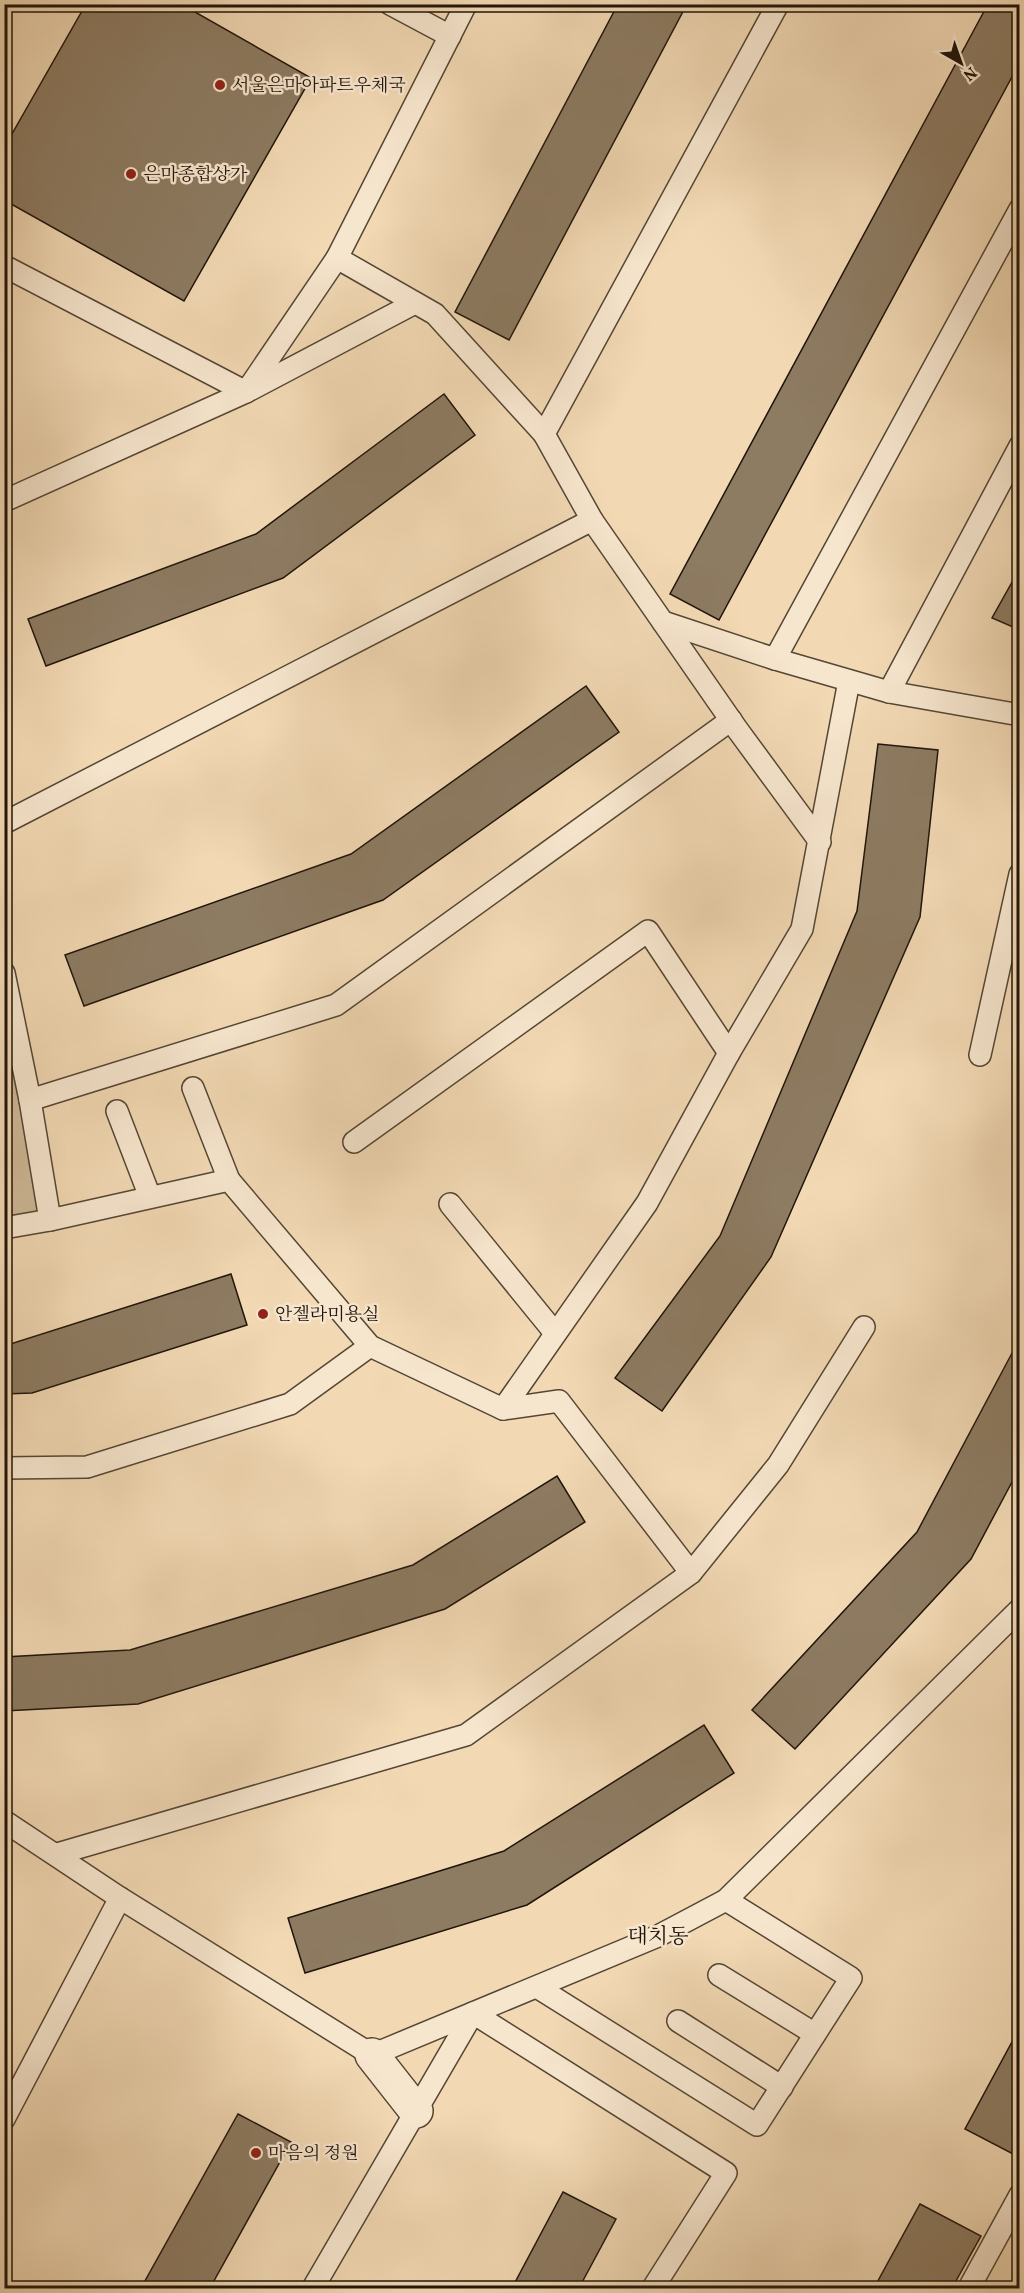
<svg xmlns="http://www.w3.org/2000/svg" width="1024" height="2293" viewBox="0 0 1024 2293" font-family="Vollkorn,'Noto Serif KR',serif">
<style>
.green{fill:#ceb897;stroke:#776650;stroke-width:1.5}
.building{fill:#8d7b62;stroke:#20150a;stroke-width:1.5}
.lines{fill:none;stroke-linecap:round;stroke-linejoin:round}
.lane-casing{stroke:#544634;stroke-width:24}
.street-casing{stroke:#544634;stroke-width:36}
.lane{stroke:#f7e6ce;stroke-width:21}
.street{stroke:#f7e6ce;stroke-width:33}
.poi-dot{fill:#8f2418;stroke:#f7e6ce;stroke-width:2}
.labels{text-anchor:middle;stroke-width:5;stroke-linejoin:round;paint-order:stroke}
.poi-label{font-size:18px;fill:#20150a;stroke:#f7e6ce;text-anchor:start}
.quarter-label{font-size:21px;fill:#20150a;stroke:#f7e6ce}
</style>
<rect width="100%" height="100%" fill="#f2d9b4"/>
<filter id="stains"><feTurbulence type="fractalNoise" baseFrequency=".00333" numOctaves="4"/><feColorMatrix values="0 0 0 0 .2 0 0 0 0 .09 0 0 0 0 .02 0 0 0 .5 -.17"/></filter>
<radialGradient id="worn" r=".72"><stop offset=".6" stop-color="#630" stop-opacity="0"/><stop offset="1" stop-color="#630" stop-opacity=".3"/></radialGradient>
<!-- green -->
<polygon class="green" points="4,973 50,1220 4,1228"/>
<!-- building -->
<g class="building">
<polygon points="86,4 181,4 311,78 184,301 4,200 4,148"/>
<polygon points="618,4 687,4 509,340 455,312"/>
<polygon points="988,4 1020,4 1020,62 719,620 670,594"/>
<polygon points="444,394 475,435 283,578 46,666 28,619 256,534"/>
<polygon points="1020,568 1020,630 992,618"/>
<polygon points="586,686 619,732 383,900 84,1006 65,955 351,854"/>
<polygon points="878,744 938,750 920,917 771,1257 662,1411 615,1378 720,1236 857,911"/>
<polygon points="231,1274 247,1325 32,1393 4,1394 4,1346"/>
<polygon points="1020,1338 1020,1467 971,1559 795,1749 752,1710 917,1532"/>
<polygon points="557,1476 585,1522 445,1609 138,1704 4,1711 4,1657 130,1650 413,1565"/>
<polygon points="704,1725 734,1773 527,1905 305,1973 288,1918 504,1851"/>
<polygon points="1020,2027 1020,2146 1015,2155 965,2129"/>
<polygon points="238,2114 291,2142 210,2288 141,2288"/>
<polygon points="563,2192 616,2219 579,2288 512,2288"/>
<polygon points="920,2204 981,2236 952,2288 874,2288"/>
</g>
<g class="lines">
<defs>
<g id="lane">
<polyline points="390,4 450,36"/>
<polyline points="4,266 246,392 415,303"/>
<polyline points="544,434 778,4"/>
<polyline points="4,501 246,392 337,258 466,4"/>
<polyline points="592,520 737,729 820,842"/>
<polyline points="663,622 775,659 1020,209"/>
<polyline points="775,659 889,692 1020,715"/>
<polyline points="889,692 1020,446"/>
<polyline points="4,823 592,520 544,434 435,314 337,258"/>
<polyline points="4,973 30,1100 50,1220 229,1180 370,1346 503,1409"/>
<polyline points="980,1055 1020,874"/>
<polyline points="193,1088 229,1180"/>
<polyline points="30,1100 336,1005 731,720"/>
<polyline points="117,1111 150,1197"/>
<polyline points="354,1142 648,931 729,1053"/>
<polyline points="450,1204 555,1333"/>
<polyline points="4,1228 50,1220"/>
<polyline points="4,1468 87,1467 290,1404 370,1346"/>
<polyline points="691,1573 559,1401 503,1409 647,1203 729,1053 802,929 849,681"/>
<polyline points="4,1821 120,1898 372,2055 658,1936 726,1900 1020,1609"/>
<polyline points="57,1854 466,1735 691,1573 778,1465 864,1327"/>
<polyline points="719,1975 815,2034"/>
<polyline points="537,1987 757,2125 851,1978 726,1900"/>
<polyline points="678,2021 782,2087"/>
<polyline points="4,2119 120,1898"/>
<polyline points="313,2288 473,2013 726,2173 653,2288"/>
<polyline points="969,2288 1020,2195"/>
</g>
<polyline id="street" points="372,2055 416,2111"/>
</defs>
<!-- lane casing -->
<use href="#lane" class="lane-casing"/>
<!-- street casing -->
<use href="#street" class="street-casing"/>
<!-- lane -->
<use href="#lane" class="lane"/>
<!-- street -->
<use href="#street" class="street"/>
</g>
<!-- markers -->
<g class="poi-dot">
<circle cx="220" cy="85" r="6"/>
<circle cx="131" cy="174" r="6"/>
<circle cx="263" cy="1314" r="6"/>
<circle cx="256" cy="2153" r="6"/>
</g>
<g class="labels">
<!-- poi labels -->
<g class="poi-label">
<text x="232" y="91">서울은마아파트우체국</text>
<text x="143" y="180">은마종합상가</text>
<text x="275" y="1320">안젤라미용실</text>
<text x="268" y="2159">마음의 정원</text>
</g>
<!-- quarter labels -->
<g class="quarter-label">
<text x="658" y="1943">대치동</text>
</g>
</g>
<!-- margin -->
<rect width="1024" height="2293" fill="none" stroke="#f2d9b4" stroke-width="24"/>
<rect x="6" y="6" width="1012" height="2281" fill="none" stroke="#20150a" stroke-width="3"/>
<rect x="12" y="12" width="1000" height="2269" fill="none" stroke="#20150a" stroke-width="1.5"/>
<!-- north arrow -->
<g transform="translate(961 63) rotate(140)" stroke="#f7e6ce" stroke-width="4.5" paint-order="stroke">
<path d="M0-4.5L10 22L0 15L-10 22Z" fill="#20150a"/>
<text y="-9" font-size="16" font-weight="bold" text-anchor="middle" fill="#20150a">N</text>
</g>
<rect width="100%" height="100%" filter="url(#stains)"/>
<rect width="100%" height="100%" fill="url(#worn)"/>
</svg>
